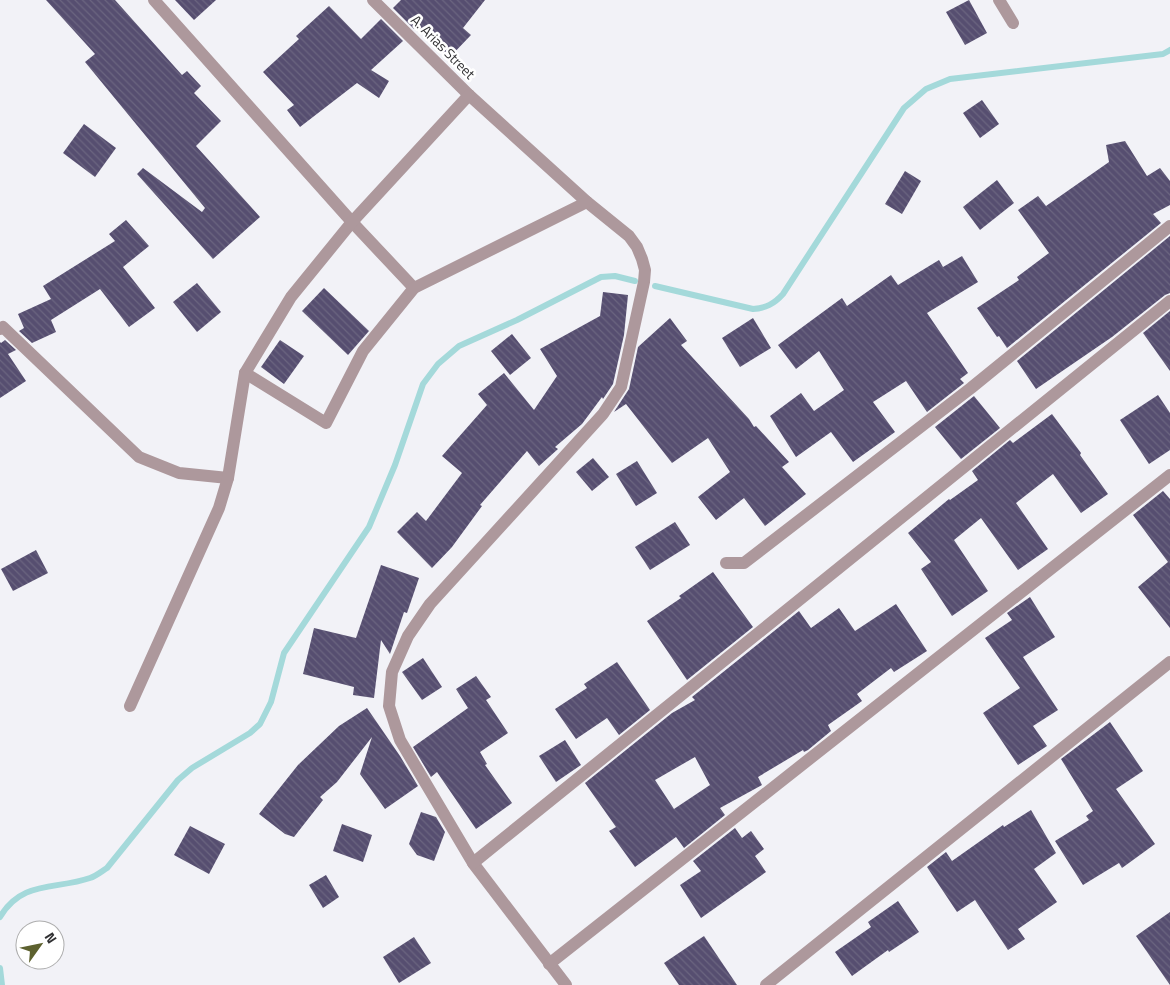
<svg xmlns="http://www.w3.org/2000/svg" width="1170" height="985" viewBox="0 0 1170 985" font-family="'Titillium Web',sans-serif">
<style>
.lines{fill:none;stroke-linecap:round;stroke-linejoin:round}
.stream{stroke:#a4d9da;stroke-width:6}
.building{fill:url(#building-back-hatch);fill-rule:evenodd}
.minor{stroke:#ad989c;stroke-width:12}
.labels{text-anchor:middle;stroke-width:5;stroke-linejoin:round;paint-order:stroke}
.street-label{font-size:14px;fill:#313133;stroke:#fff}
</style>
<defs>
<pattern id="building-back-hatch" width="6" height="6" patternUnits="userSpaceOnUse" patternTransform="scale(1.25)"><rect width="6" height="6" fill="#564e70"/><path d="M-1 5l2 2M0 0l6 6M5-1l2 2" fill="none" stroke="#6b6580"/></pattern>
</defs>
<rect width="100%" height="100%" fill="#f2f2f7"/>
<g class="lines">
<!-- stream -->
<g class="stream">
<path d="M655,286L753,309C766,308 774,304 783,294L904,108L926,89L950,79L1163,54L1170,50"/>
<path d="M0,917C22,880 55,890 90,878C96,876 102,871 107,868L178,780L192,768L250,733L260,724L271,702L284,653L369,527L395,465L423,384L438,364L459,346L517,320L601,277L615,276L635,281"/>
<polyline points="0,968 2,985"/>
</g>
</g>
<!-- building -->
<g class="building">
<polygon points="46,0 115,0 182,75 187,71 201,86 194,93 221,121 196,146 260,217 213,259 137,174 143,168 202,212 205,208 85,62 95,54"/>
<polygon points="175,0 216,0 194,20"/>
<polygon points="401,0 485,0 463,28 471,35 449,58 417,27 414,29 393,8"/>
<polygon points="969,0 987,33 965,45 946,12"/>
<polygon points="329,6 361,39 381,19 403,41 371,70 389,81 379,98 357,83 300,127 287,110 294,105 263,72 299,39 296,36"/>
<polygon points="982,100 999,124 980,138 963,113"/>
<polygon points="84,124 116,148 95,177 63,153"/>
<polygon points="1125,141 1147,176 1160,168 1170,181 1170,205 1153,214 1161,223 1007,348 999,336 997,337 977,308 1019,280 1017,277 1049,253 1018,210 1038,196 1046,206 1109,162 1106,145"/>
<polygon points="905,171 921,181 902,214 885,204"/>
<polygon points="997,180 1014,203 980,230 963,207"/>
<polygon points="126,220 149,246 123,267 155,308 129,327 100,289 51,320 56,332 32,343 19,331 24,328 18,314 51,299 43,286 115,241 109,234"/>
<polygon points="1170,236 1170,293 1165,295 1112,337 1036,389 1017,361"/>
<polygon points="962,256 978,282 927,313 968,373 960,379 964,383 927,412 906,381 873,402 895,432 853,462 831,432 796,457 770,416 801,393 814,411 844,390 819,351 796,369 778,345 842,298 847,306 891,275 898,285 939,260 943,267"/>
<polygon points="197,283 221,312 197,332 173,302"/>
<polygon points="324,288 369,331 348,355 302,311"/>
<polygon points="603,292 628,295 624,335 613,384 603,399 602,397 582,424 555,447 558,449 539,466 527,451 480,505 482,506 452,547 432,568 397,532 417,512 426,521 462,473 442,456 487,405 478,394 504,373 534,410 557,376 540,349 600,316"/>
<polygon points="1170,311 1170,371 1143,333"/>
<polygon points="670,318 687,341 681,345 749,419 754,427 756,426 789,462 782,467 806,494 765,526 744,498 716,520 698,497 730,472 708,438 672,463 626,404 614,412 629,389 638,347"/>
<polygon points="753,318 771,348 740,367 722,338"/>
<polygon points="512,334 531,358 510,375 491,351"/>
<polygon points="5,340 16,350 8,354 26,381 0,398 0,342 1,343"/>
<polygon points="280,340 304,356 284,384 261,367"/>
<polygon points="1158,395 1170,413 1170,450 1149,464 1120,420"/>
<polygon points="974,396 1000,428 961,459 935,427"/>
<polygon points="1052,414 1081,453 1080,455 1108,494 1081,513 1053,474 1016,503 1048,549 1018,570 981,518 954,540 988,591 952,616 921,569 931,562 908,533 949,499 950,500 978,480 972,471 1010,440 1013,443"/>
<polygon points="593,458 609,477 592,491 576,472"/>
<polygon points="637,461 657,493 636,506 616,474"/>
<polygon points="1163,491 1170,499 1170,628 1138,587 1168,562 1133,515"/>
<polygon points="675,522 690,545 650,570 635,547"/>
<polygon points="36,550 48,573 13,591 1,569"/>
<polygon points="381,565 419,578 407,613 404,612 390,654 381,640 374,698 353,695 354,687 303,674 314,628 356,638"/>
<polygon points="713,572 753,627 687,680 647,621 681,598 679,596"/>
<polygon points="1030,597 1055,637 1023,657 1058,710 1033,726 1047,746 1018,765 983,713 1020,688 985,638 1012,620 1007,613"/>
<path d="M896,604L927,651L894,672L891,668L857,694L862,701L828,725L831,731L808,750L804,752L803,750L758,777L762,785L720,808L725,815L684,848L676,837L635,867L609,831L616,827L585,783L672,713L695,700L692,697L799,611L811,628L839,608L855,631ZM695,757L710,785L674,809L655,780Z"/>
<polygon points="423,658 442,687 422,700 402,672"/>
<polygon points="617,662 650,710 619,735 607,718 576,739 555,709 587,688 584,684"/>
<polygon points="476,676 491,697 486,700 508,733 480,752 487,764 485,765 512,803 476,829 437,772 431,777 413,747 468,708 456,689"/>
<polygon points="367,708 400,756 418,786 385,809 360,774 372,737 337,782 320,797 323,800 294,837 285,834 259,814 298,765 339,726"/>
<polygon points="1110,722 1143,771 1116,789 1155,844 1122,868 1119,863 1083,885 1055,841 1089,820 1086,816 1093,811 1061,759"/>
<polygon points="565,740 581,765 556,782 539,756"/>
<polygon points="1031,810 1056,853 1034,869 1057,902 1018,929 1025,939 1008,950 975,900 957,912 927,867 946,852 952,861 1003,825 1004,827"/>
<polygon points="421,812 436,817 445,832 434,861 417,855 409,844"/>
<polygon points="342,824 372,835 363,862 333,851"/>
<polygon points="190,826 225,844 209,874 174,855"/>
<polygon points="735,828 742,838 751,831 764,849 755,856 766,872 701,918 680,885 701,871 693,861"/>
<polygon points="326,875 339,897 323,908 309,885"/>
<polygon points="898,901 919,932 889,952 888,950 852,976 835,952 871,927 868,922"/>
<polygon points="1170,912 1170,985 1136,936"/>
<polygon points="704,936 737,985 679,985 664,963"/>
<polygon points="414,937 431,963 399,983 383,957"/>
</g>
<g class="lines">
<!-- minor -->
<g class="minor">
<polyline points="154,0 352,222 414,288"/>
<polyline points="373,0 469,95 587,202 629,236 637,247 642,259 645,270 644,282 621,387 603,414 430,604 408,636 392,672 389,706 400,740 473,863 566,985"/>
<polyline points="999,0 1013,23"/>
<polyline points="0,329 3,327 139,457 179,473 228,478"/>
<polyline points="245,373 326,423 363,351 414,288 587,202"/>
<polyline points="726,563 744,563 971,388 1170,226"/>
<polyline points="130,706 219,508 228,478 245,373 291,297 352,222 469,95"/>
<polyline points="473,863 1170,301"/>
<polyline points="549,964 1170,475"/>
<polyline points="766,985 1170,662"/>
</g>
</g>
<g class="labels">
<!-- street labels -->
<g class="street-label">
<text transform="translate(443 47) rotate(45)" y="5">A. Arias Street</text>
</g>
</g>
<!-- north arrow -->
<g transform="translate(40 945) rotate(57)"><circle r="24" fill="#ffffff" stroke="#adadad"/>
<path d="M0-4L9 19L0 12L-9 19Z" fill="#5d612f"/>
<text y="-8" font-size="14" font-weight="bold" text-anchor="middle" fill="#313133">N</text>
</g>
</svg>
